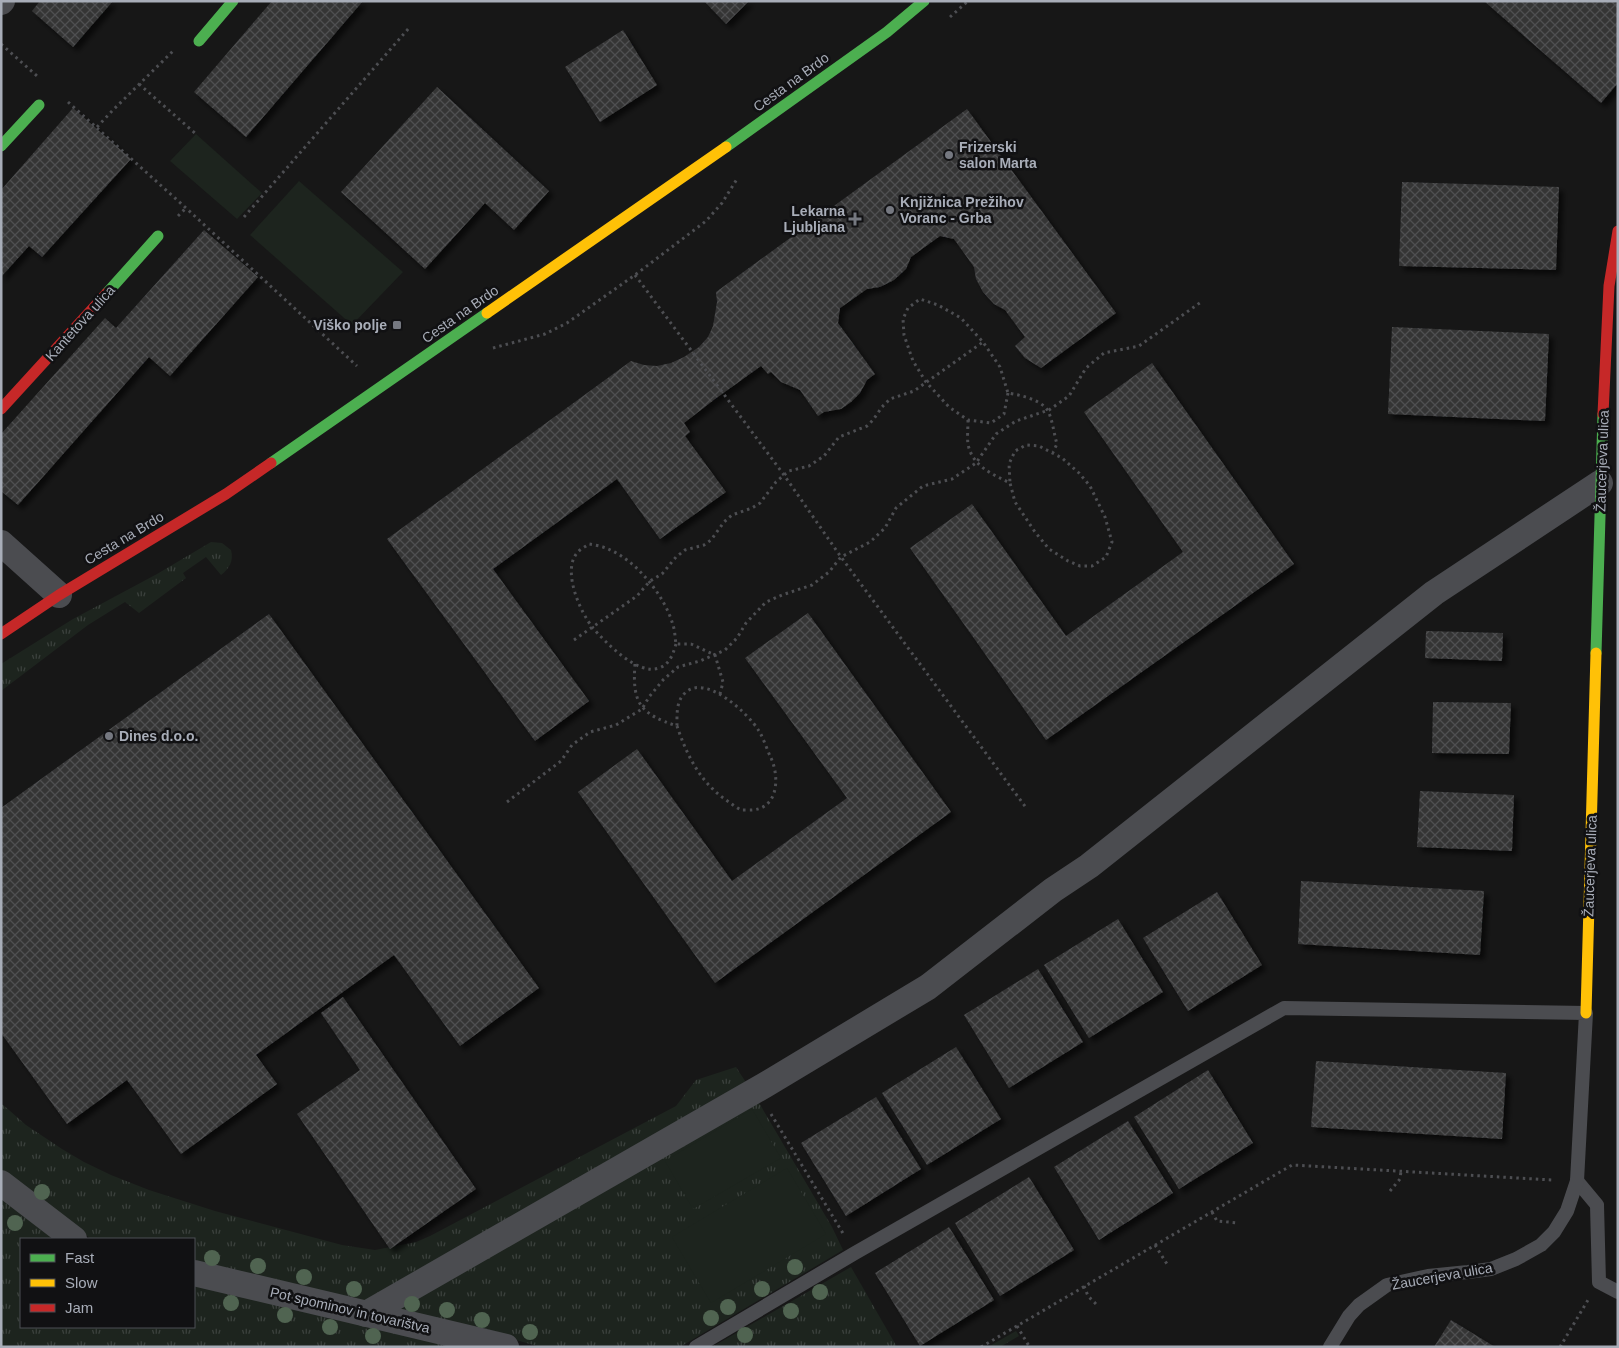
<svg xmlns="http://www.w3.org/2000/svg" width="1619" height="1348" viewBox="0 0 1619 1348" font-family="Helvetica,sans-serif">
<style>
.grass{fill:url(#grass-tufts)}
.park{fill:#1d241e}
.building{fill:url(#building-cross-hatch);filter:url(#shadow)}
.lines{fill:none;stroke-linecap:round;stroke-linejoin:round}
.path{stroke:#4d4e52;stroke-width:3;stroke-dasharray:2.5 4;stroke-linecap:butt}
.lane{stroke:#4b4c50;stroke-width:14}
.street{stroke:#4b4c50;stroke-width:26}
.fast{stroke:#4caf50;stroke-width:11}
.slow{stroke:#ffc107;stroke-width:11}
.jam{stroke:#c62828;stroke-width:11}
.tree{fill:#506451}
.poi-dot{fill:#757880;stroke:#111113;stroke-width:2}
.labels{text-anchor:middle;stroke-width:5;stroke-linejoin:round;paint-order:stroke}
.street-label{font-size:14px;fill:#a8adb8;stroke:#111113}
.poi-label{font-size:14px;font-weight:bold;fill:#a8adb8;stroke:#111113;text-anchor:start}
</style>
<defs>
<pattern id="grass-tufts" width="24" height="20" patternUnits="userSpaceOnUse" patternTransform="scale(1.25)"><rect width="24" height="20" fill="#1d241e"/><path d="M3 7l-1-3M5 7V3M7 7l1-3M15 17l-1-3M17 17v-4M19 17l1-3" fill="none" stroke="#3b413d"/></pattern>
<pattern id="building-cross-hatch" width="8" height="8" patternUnits="userSpaceOnUse" patternTransform="scale(1.25)"><rect width="8" height="8" fill="#353536"/><path d="M0 0l8 8M0 8l8-8" fill="none" stroke="#4f5051"/></pattern>
<filter id="shadow"><feDropShadow dx="4.5" dy="4.5" stdDeviation="2.5" flood-color="#0009"/></filter>
</defs>
<rect width="100%" height="100%" fill="#171717"/>
<!-- grass -->
<g class="grass">
<path d="M211,542L222,543L231,550C234,561 229,569 221,575L206,557L183,573L186,578L139,613L125,602L88,625L1,691V664L73,619L157,574Z"/>
<polygon points="736,1067 747,1084 369,1304 194,1263 194,1239 91,1239 1,1170 1,1103 26,1125 62,1149 84,1162 111,1175 149,1190 215,1211 342,1245 375,1250 416,1242 430,1236 676,1106 696,1080"/>
<polygon points="755,1096 832,1227 843,1250 680,1347 540,1347 500,1335 389,1308"/>
<polygon points="1,1196 57,1239 21,1239 21,1327 194,1327 194,1284 463,1347 1,1347"/>
<polygon points="851,1267 897,1347 712,1347"/>
<polygon points="1016,1331 1019,1336 1000,1347 988,1347"/>
</g>
<!-- park -->
<g class="park">
<polygon points="196,134 262,193 237,219 170,161"/>
<polygon points="299,181 403,272 352,325 250,235"/>
<polygon points="752,1109 781,1158 693,1209 665,1161"/>
<polygon points="787,1168 826,1234 711,1303 672,1237"/>
</g>
<!-- building -->
<g class="building">
<polygon points="40,1 113,1 73,47 32,11"/>
<polygon points="272,1 363,1 246,137 194,92"/>
<polygon points="704,1 749,1 726,24"/>
<polygon points="1484,1 1614,1 1618,5 1618,83 1601,103"/>
<polygon points="623,30 657,85 600,122 565,67"/>
<polygon points="437,87 549,191 514,230 485,203 425,269 341,192"/>
<polygon points="73,108 131,159 42,257 29,246 1,277 1,190"/>
<polygon points="967,109 1116,313 1041,368 1025,358 1015,346 1025,337 1005,310 994,304 983,292 976,279 974,267 954,239 940,236 911,257 906,269 894,280 880,287 867,289 840,308 838,323 875,374 867,380 860,393 851,402 841,409 824,412 818,416 800,390 781,382 771,372 768,374 761,366 715,399 684,423 690,432 685,436 726,492 660,539 617,479 493,569 589,701 535,741 387,539 631,361 644,365 657,366 671,363 684,357 699,347 708,337 713,326 717,302 716,292"/>
<polygon points="1402,182 1559,187 1556,270 1399,266"/>
<polygon points="204,230 258,277 170,376 149,357 18,505 1,491 1,434 105,318 116,328"/>
<polygon points="1392,327 1549,334 1545,421 1388,414"/>
<polygon points="1152,363 1294,564 1046,740 910,548 972,504 1066,636 1183,552 1084,412"/>
<polygon points="808,613 951,812 715,983 578,792 637,749 732,881 847,798 745,658"/>
<polygon points="269,614 539,988 460,1046 394,955 256,1055 277,1084 181,1154 127,1080 67,1124 1,1033 1,808"/>
<polygon points="1426,631 1503,633 1502,661 1425,658"/>
<polygon points="1433,702 1511,703 1509,754 1432,753"/>
<polygon points="1420,791 1514,795 1512,851 1417,847"/>
<polygon points="1301,881 1484,891 1480,955 1298,944"/>
<polygon points="1217,892 1262,965 1188,1011 1143,938"/>
<polygon points="1118,919 1163,992 1089,1038 1044,965"/>
<polygon points="1038,969 1083,1042 1009,1088 964,1015"/>
<polygon points="343,997 476,1189 390,1249 297,1114 360,1070 321,1013"/>
<polygon points="956,1047 1001,1119 927,1165 882,1093"/>
<polygon points="1316,1061 1506,1073 1502,1139 1311,1127"/>
<polygon points="1208,1070 1253,1143 1179,1189 1134,1117"/>
<polygon points="876,1097 921,1169 846,1216 801,1143"/>
<polygon points="1128,1121 1173,1193 1099,1240 1054,1167"/>
<polygon points="1029,1177 1074,1250 1000,1296 955,1223"/>
<polygon points="949,1227 994,1300 920,1346 875,1273"/>
<polygon points="1451,1320 1495,1347 1434,1347"/>
</g>
<g class="lines">
<!-- path -->
<g class="path">
<polyline points="950,17 968,1"/>
<polyline points="1,44 37,76"/>
<polyline points="139,84 196,134"/>
<polyline points="68,102 186,208 357,366"/>
<polyline points="97,127 113,110 173,51"/>
<polyline points="178,216 186,208"/>
<polyline points="244,217 409,28"/>
<polyline points="635,275 784,475 841,557 1027,809"/>
<polyline points="493,348 545,334 567,323 635,275 706,221 722,203 737,179"/>
<path d="M1008,393L1004,414L991,423L968,420L949,407L926,382L913,361L904,335L903,319L908,308L920,299L938,305L961,318L983,342L1000,367L1008,393C1020,395 1044,400 1049,413C1053,423 1054,434 1057,444L1053,452"/>
<path d="M968,420C968,428 967,437 968,444C972,466 992,474 1010,483L1015,502L1035,532L1049,549L1068,561L1080,566H1092L1106,557L1112,542L1105,517L1090,486L1079,473L1062,458L1039,446L1026,445L1015,451L1009,464L1010,483"/>
<polyline points="574,640 637,596 650,581 662,574 676,557 685,550 704,545 711,540 724,522 732,515 752,508 760,503 776,482 784,475 789,471 809,466 824,456 839,437 867,426 873,420 882,407 890,399 914,391 983,342"/>
<path d="M676,644C673,654 670,664 659,668C638,676 605,642 593,628C580,612 562,571 577,553C580,549 585,547 589,544C595,545 602,546 608,549C636,560 665,596 673,625C675,631 675,638 676,644H691L715,655L723,682L720,694"/>
<path d="M635,664C632,703 640,714 677,726C687,756 701,784 729,802C733,805 738,809 742,810C743,810 750,810 750,810C778,810 780,778 771,758C767,750 764,739 759,731C748,713 705,673 685,693C676,701 677,715 677,726"/>
<polyline points="507,802 561,761 572,745 590,732 616,725 642,709 649,697 663,680 678,667 700,661 725,650 737,638 746,623 766,602 782,595 812,585 829,572 841,557 870,542 885,528 896,508 923,486 952,479 976,463 996,434 1016,421 1049,410 1069,396 1086,368 1104,353 1139,346 1201,302"/>
<polyline points="771,1114 844,1235"/>
<polyline points="1390,1191 1400,1179 1401,1171"/>
<polyline points="1212,1212 1217,1221 1238,1223"/>
<polyline points="1155,1245 1167,1264"/>
<polyline points="1084,1286 1088,1296 1098,1306"/>
<polyline points="1017,1326 1029,1346"/>
<polyline points="981,1347 1292,1165 1553,1180"/>
<polyline points="1560,1347 1588,1300"/>
</g>
<!-- lane -->
<g class="lane">
<polyline points="1577,1181 1597,1205 1599,1282 1618,1292"/>
<polyline points="696,1347 855,1253 1284,1008 1586,1013 1577,1181 1567,1211 1554,1232 1541,1245 1516,1259 1491,1269 1468,1272 1428,1276 1387,1285 1359,1305 1349,1316 1330,1347"/>
</g>
<!-- street -->
<g class="street">
<polyline points="1,2 2,1"/>
<polyline points="1,543 59,595"/>
<polyline points="1,1183 74,1239"/>
<polyline points="194,1273 506,1347"/>
<polyline points="366,1314 765,1085 928,987 1053,890 1089,866 1434,593 1600,483"/>
</g>
<!-- fast -->
<g class="fast">
<polyline points="199,41 233,1"/>
<polyline points="1,146 39,105"/>
<polyline points="726,147 887,32 924,1"/>
<polyline points="107,293 158,236"/>
<polyline points="271,463 487,313"/>
<polyline points="1596,653 1603,414"/>
</g>
<!-- slow -->
<g class="slow">
<polyline points="487,313 726,147"/>
<polyline points="1586,1013 1596,653"/>
</g>
<!-- jam -->
<g class="jam">
<polyline points="1,409 107,293"/>
<polyline points="1603,414 1609,286 1618,231"/>
<polyline points="1,634 59,595 226,494 271,463"/>
</g>
</g>
<!-- trees -->
<g class="tree">
<circle cx="42" cy="1192" r="8"/>
<circle cx="15" cy="1223" r="8"/>
<circle cx="212" cy="1258" r="8"/>
<circle cx="258" cy="1266" r="8"/>
<circle cx="795" cy="1267" r="8"/>
<circle cx="304" cy="1277" r="8"/>
<circle cx="354" cy="1289" r="8"/>
<circle cx="762" cy="1289" r="8"/>
<circle cx="820" cy="1292" r="8"/>
<circle cx="231" cy="1303" r="8"/>
<circle cx="412" cy="1304" r="8"/>
<circle cx="728" cy="1307" r="8"/>
<circle cx="447" cy="1310" r="8"/>
<circle cx="791" cy="1311" r="8"/>
<circle cx="285" cy="1315" r="8"/>
<circle cx="711" cy="1318" r="8"/>
<circle cx="482" cy="1320" r="8"/>
<circle cx="330" cy="1327" r="8"/>
<circle cx="530" cy="1332" r="8"/>
<circle cx="745" cy="1335" r="8"/>
<circle cx="373" cy="1336" r="8"/>
</g>
<!-- markers -->
<g class="poi-dot">
<circle cx="949" cy="155" r="5"/>
<circle cx="890" cy="210" r="5"/>
<path d="M852.5 211.5h5v5h5v5h-5v5h-5v-5h-5v-5h5z"/>
<rect x="392" y="320" width="10" height="10" rx="2.5"/>
<circle cx="109" cy="736" r="5"/>
</g>
<g class="labels">
<!-- street labels -->
<g class="street-label">
<text transform="translate(791 82) rotate(-36)" y="5">Cesta na Brdo</text>
<text transform="translate(460 314) rotate(-35)" y="5">Cesta na Brdo</text>
<text transform="translate(80 323) rotate(-48)" y="5">Kantetova ulica</text>
<text transform="translate(1602 461) rotate(-88)" y="5">Žaucerjeva ulica</text>
<text transform="translate(124 538) rotate(-31)" y="5">Cesta na Brdo</text>
<text transform="translate(1590 866) rotate(-88)" y="5">Žaucerjeva ulica</text>
<text transform="translate(1442 1276) rotate(-10)" y="5">Žaucerjeva ulica</text>
<text transform="translate(350 1310) rotate(13)" y="5">Pot spominov in tovarištva</text>
</g>
<!-- poi labels -->
<g class="poi-label">
<text x="959" y="152">Frizerski<tspan x="959" dy="16">salon Marta</tspan></text>
<text x="900" y="207">Knjižnica Prežihov<tspan x="900" dy="16">Voranc - Grba</tspan></text>
<text x="845" y="216" text-anchor="end">Lekarna<tspan x="845" dy="16">Ljubljana</tspan></text>
<text x="387" y="330" text-anchor="end">Viško polje</text>
<text x="119" y="741">Dines d.o.o.</text>
</g>
</g>
<!-- border -->
<rect width="1619" height="1348" fill="none" stroke="#a8adb8" stroke-width="5"/>
<!-- legend -->
<rect x="20" y="1238" width="175" height="90" fill="#111113" stroke="#4d4f55"/>
<rect x="30" y="1254" width="25" height="8" fill="#4caf50" stroke="#4d4f55"/>
<text x="65" y="1263" font-size="15" fill="#a8adb8">Fast</text>
<rect x="30" y="1279" width="25" height="8" fill="#ffc107" stroke="#4d4f55"/>
<text x="65" y="1288" font-size="15" fill="#a8adb8">Slow</text>
<rect x="30" y="1304" width="25" height="8" fill="#c62828" stroke="#4d4f55"/>
<text x="65" y="1313" font-size="15" fill="#a8adb8">Jam</text>
</svg>
